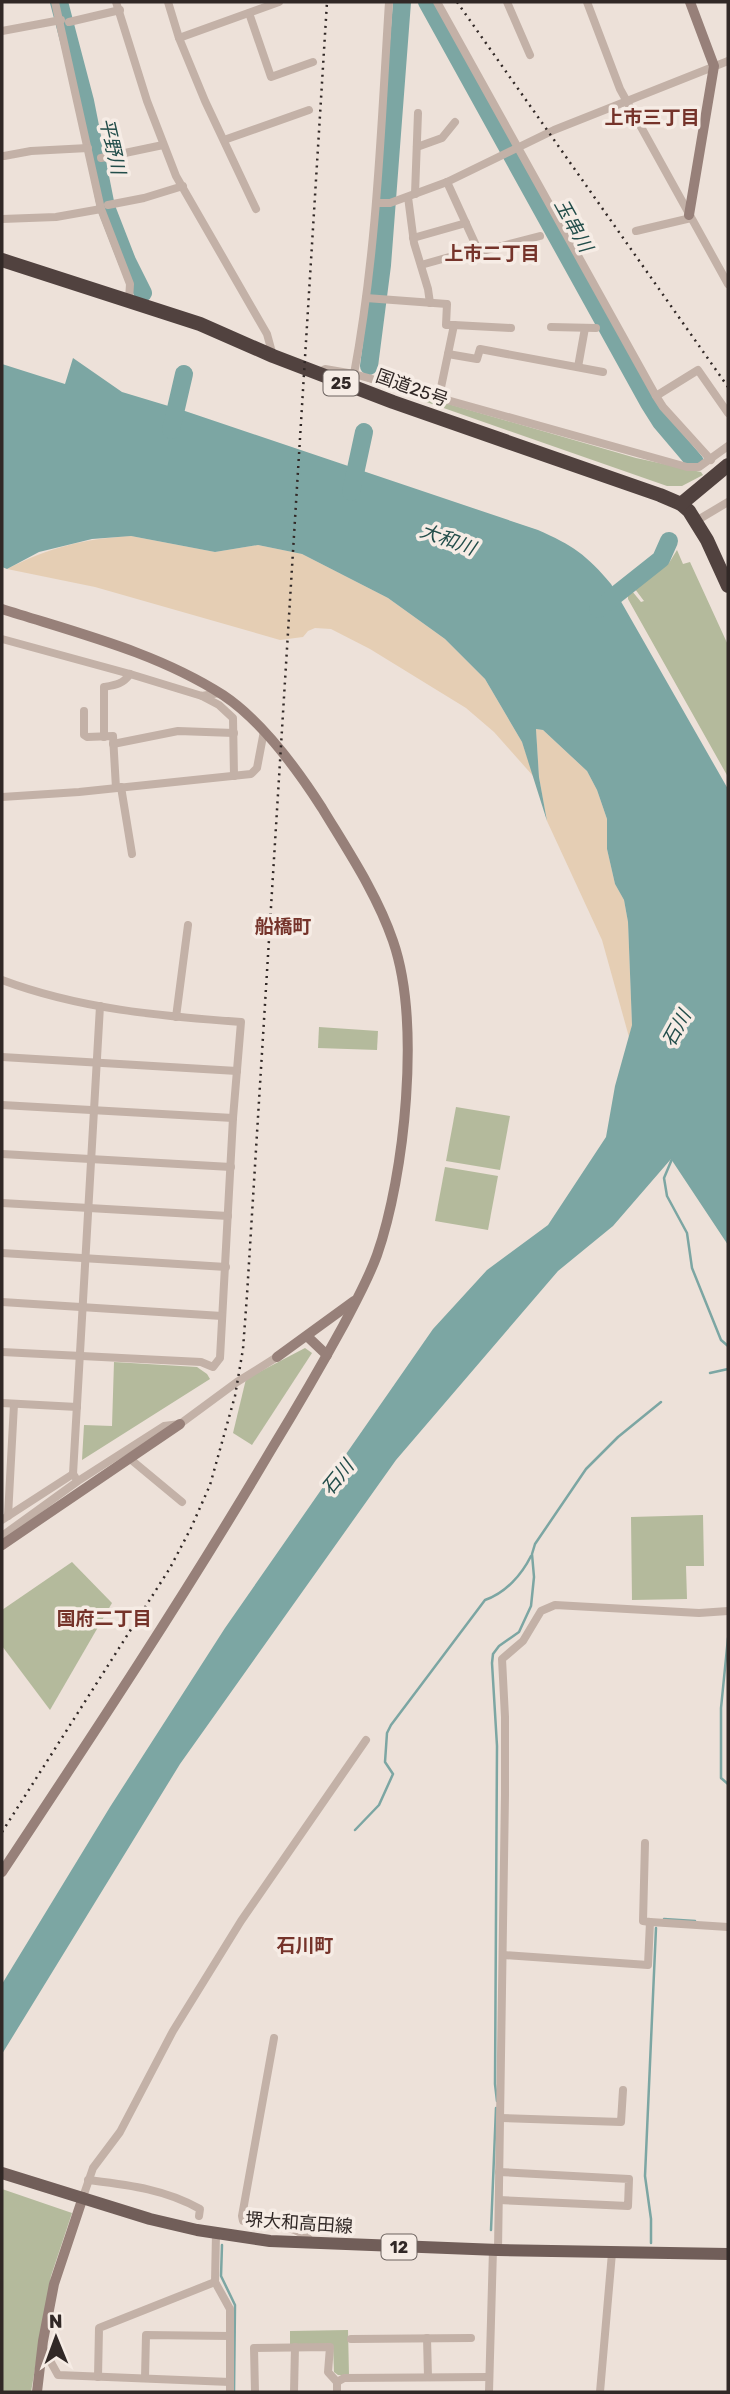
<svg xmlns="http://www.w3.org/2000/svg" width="730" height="2394" viewBox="0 0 730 2394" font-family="Rubik,'Noto Sans JP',sans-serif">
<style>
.green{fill:#b4ba9c}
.sand{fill:#e5ceb4}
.water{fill:#7ca6a3}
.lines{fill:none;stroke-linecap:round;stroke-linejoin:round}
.stream{stroke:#7ca6a3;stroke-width:2.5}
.river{stroke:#7ca6a3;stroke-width:18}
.street{stroke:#c3b1a7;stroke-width:8}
.secondary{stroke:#978079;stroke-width:10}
.primary{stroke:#715e59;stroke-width:12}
.highway{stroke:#51423f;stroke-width:14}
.rail{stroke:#312826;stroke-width:2.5;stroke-dasharray:2 5;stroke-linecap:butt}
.labels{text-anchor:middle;stroke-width:7;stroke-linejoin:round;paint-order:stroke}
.shield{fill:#f6ece5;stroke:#6c635f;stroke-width:2}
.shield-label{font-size:16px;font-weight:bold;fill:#312826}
.street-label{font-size:18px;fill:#312826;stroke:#f6ece5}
.neighbourhood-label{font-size:19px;font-weight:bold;fill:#75332a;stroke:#f6ece5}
.water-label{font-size:19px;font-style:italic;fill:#224d4a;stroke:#f6ece5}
</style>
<rect width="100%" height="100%" fill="#ede1d9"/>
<!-- green -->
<g class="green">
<polygon points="355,377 636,458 701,472 703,475 682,486 667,486"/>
<polygon points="677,550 683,564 690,562 728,645 728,777 628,599 628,596 632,591 641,602 644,601 635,589 669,563"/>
<polygon points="319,1027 378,1031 377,1050 318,1048"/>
<polygon points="456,1107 510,1116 500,1170 446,1161"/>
<polygon points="445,1167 498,1176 488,1230 435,1221"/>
<polygon points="305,1348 312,1353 252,1445 233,1433 246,1379"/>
<polygon points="114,1362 197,1367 207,1374 210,1379 82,1460 84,1425 112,1426"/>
<polygon points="703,1515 704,1566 686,1566 687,1599 632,1600 631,1517"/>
<polygon points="72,1562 112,1603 50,1710 2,1646 2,1610"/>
<polygon points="2,2189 72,2213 51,2276 31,2392 2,2392"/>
<polygon points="348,2330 349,2375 338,2375 334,2372 333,2345 290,2345 290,2331"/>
</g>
<!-- sand -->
<g class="sand">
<path d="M131,536L215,552L258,545L302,554L388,598L445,639L485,679L522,742L534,777L494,732L466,708L370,649L331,629L315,628L308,631L303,637L280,640L95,587L7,569C50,547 83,539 131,536Z"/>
<polygon points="536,729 543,730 587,771 597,790 607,819 607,849 615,884 624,900 628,922 632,1025 629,1037 602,940 547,821 539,777"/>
</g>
<!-- water -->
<path class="water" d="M73,358L122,392L185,411L538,530C572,545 587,555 611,584L728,789V1245L671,1159L613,1226L558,1271L396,1460L180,1764L2,2054V1984L110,1807L225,1628L433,1329L487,1270L548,1225L606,1137L615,1086L632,1025L628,922L624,900L615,884L607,849V819L597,790L587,771L543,730L536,729L539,777L547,821L522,742L485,679L445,639L388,598L302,554L258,545L215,552L131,536L92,539L39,552L7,569L2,567V364L65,384Z"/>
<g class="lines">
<!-- stream -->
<g class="stream">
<polyline points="672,1159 664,1178 667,1196 687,1233 692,1268 721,1340 728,1346"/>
<polyline points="710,1373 728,1369"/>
<polyline points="728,1638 721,1708 721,1778 728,1784"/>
<path d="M355,1830L379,1805L393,1774L385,1762L387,1733L391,1725L485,1600C506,1593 522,1574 531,1556"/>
<polyline points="664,1919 695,1921"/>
<polyline points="497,2101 495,2084 497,1746 492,1663 493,1654 499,1646 519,1632 531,1606 534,1577 532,1554 535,1544 586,1469 618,1437 661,1402"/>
<polyline points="491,2230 496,2108"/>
<polyline points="651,2243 651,2219 645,2176 656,1928"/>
<polyline points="222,2245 221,2276 235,2305 234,2392"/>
</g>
<!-- river -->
<g class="river">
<polyline points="59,2 85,101 106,207 127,261 143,293"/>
<polyline points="427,2 649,403 661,422 695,462"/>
<polyline points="369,366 382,265 402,2"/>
<polyline points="171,430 184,374"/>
<polyline points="351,492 364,432"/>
<polyline points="598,609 661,559 669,541"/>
</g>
<!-- street -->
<g class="street">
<polyline points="55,2 101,209 130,284 129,300"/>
<polyline points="116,2 147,101 176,176 267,334 273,356"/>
<polyline points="168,2 179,38 205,101 256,209"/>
<polyline points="437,2 656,396 663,407 711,460"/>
<polyline points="507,2 530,55"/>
<polyline points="587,2 620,89 728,284"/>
<polyline points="249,13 271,77 313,62"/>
<polyline points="69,22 120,10"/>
<polyline points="2,31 61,20"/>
<polyline points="179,38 279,2"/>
<polyline points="224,140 309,110"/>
<polyline points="417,147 442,138 455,122"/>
<polyline points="4,156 31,151 88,148"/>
<polyline points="101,158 163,145"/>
<polyline points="447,182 479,252 540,236"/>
<polyline points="415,194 418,113"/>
<polyline points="408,197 414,243 428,289 430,303"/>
<polyline points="376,203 390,203 447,182 554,130 728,61"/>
<polyline points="108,205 144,198 183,186"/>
<polyline points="2,219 56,217 101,209"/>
<polyline points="636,231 691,218"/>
<polyline points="413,238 466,223"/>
<polyline points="421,265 478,249"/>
<polyline points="366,298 447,304 446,325 454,325"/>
<polyline points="551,327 596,328"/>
<polyline points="448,354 477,359 480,349 603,372"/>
<polyline points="578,367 585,328"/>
<polyline points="317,373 325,369 354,374 687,467 699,467 728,446"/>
<path d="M354,374C377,251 381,126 389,2"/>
<polyline points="656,396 698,370 728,413"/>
<polyline points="439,397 454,325 511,328"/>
<polyline points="696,521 728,502"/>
<polyline points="2,639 130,674 202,696 219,693"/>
<polyline points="202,696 219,705 233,718 234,776"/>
<polyline points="84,711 84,735 87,737 113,736 116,788"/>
<path d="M104,737V687C116,685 123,684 130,674"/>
<polyline points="113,744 178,731 234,733"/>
<polyline points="121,787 132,854"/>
<polyline points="2,797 79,792 251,774 257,768 264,731"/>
<path d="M2,980C79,1009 160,1016 241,1022L233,1118L220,1358L213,1367L201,1362L2,1352"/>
<polyline points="176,1017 188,925"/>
<polyline points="2,1057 237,1071"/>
<polyline points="2,1105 233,1118"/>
<polyline points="2,1154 231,1167"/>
<polyline points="2,1203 228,1216"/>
<polyline points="2,1253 226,1267"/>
<polyline points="2,1302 222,1316"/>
<polyline points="2,1403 77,1407"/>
<polyline points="129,1458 182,1502"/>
<polyline points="73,1474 100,1006"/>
<polyline points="8,1516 14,1404"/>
<polyline points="2,1520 73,1474 75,1477"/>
<polyline points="2,1536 78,1481 164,1426 180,1424 237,1382 277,1357"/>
<polyline points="650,1922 728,1927"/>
<polyline points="503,1955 648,1965 650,1922 643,1921 645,1843"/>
<path d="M274,2038L242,2216L243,2221C264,2224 297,2224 312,2242"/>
<polyline points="500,2118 621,2122 623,2090"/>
<path d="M88,2180C128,2185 165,2189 200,2209L199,2216"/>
<polyline points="83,2197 93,2168 120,2132 173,2031 241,1921 366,1740"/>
<polyline points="499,2200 628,2206 629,2179 499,2172"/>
<polyline points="216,2233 215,2282 230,2309 230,2392"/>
<polyline points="498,2250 505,1795 505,1717 502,1659 523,1641 541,1611 555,1605 699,1613 728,1611"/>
<polyline points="427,2338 428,2377"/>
<polyline points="351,2339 471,2338"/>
<polyline points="43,2348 58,2375 230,2382"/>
<polyline points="98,2377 99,2328 215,2282"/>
<polyline points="145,2378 146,2335 230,2336"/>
<polyline points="337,2382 344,2378 489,2377"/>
<polyline points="255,2392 254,2348 330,2347 328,2372 337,2382 337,2392"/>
<polyline points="294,2392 295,2347"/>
<polyline points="489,2392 493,2249"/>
<polyline points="600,2392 612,2253"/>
</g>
<!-- secondary -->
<g class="secondary">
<polyline points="689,215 714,66 690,2"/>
<path d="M2,609C77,633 156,652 223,695C262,721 297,769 322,808C348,851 377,894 393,941C421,1022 405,1175 377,1255C368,1280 355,1303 343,1326C320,1368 296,1409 271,1450C186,1594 94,1733 2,1872"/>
<polyline points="307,1336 327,1355"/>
<polyline points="277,1357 354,1301"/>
<polyline points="2,1545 180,1424"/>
<polyline points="37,2392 43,2341 54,2284 83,2197"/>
</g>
<!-- primary -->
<polyline class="primary" points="2,2173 150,2219 197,2230 270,2241 498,2250 728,2254"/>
<!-- highway -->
<g class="highway">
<polyline points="2,260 200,324 273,356 393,402 660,495 681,504 689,511 707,540 728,586"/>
<polyline points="681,504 728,465"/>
</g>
<!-- rail -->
<g class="rail">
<polyline points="457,2 728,387"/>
<polyline points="2,1832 170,1568 191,1528 210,1485 235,1396 243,1349 247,1295 327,2"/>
</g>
</g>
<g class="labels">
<!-- shield labels -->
<g class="shield">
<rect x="323.5" y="370.5" width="35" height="25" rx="5"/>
<rect x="381.5" y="2234.5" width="35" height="25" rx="5"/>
</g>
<g class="shield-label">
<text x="341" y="389">25</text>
<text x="399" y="2253">12</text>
</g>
<!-- street labels -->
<g class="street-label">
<text transform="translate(412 388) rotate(20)" y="6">国道25号</text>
<text transform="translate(299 2223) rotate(4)" y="6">堺大和高田線</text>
</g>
<!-- neighbourhood labels -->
<g class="neighbourhood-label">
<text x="652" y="124">上市三丁目</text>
<text x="492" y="260">上市二丁目</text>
<text x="283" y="933">船橋町</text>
<text x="104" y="1625">国府二丁目</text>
<text x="305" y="1952">石川町</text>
</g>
<!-- water labels -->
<g class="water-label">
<text transform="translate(113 146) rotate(77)" y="7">平野川</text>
<text transform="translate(574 225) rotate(61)" y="7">玉串川</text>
<text transform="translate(448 539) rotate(20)" y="7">大和川</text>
<text transform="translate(676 1028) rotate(-61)" y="7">石川</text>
<text transform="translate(337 1477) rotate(-51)" y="7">石川</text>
</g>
</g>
<!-- border -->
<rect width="730" height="2394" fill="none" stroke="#312826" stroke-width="7"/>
<!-- north arrow -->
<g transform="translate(56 2338) rotate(359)" stroke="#f6ece5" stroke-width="5" paint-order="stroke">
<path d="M0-5L12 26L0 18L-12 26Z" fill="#312826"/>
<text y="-10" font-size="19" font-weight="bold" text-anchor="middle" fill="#312826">N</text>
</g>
</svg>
